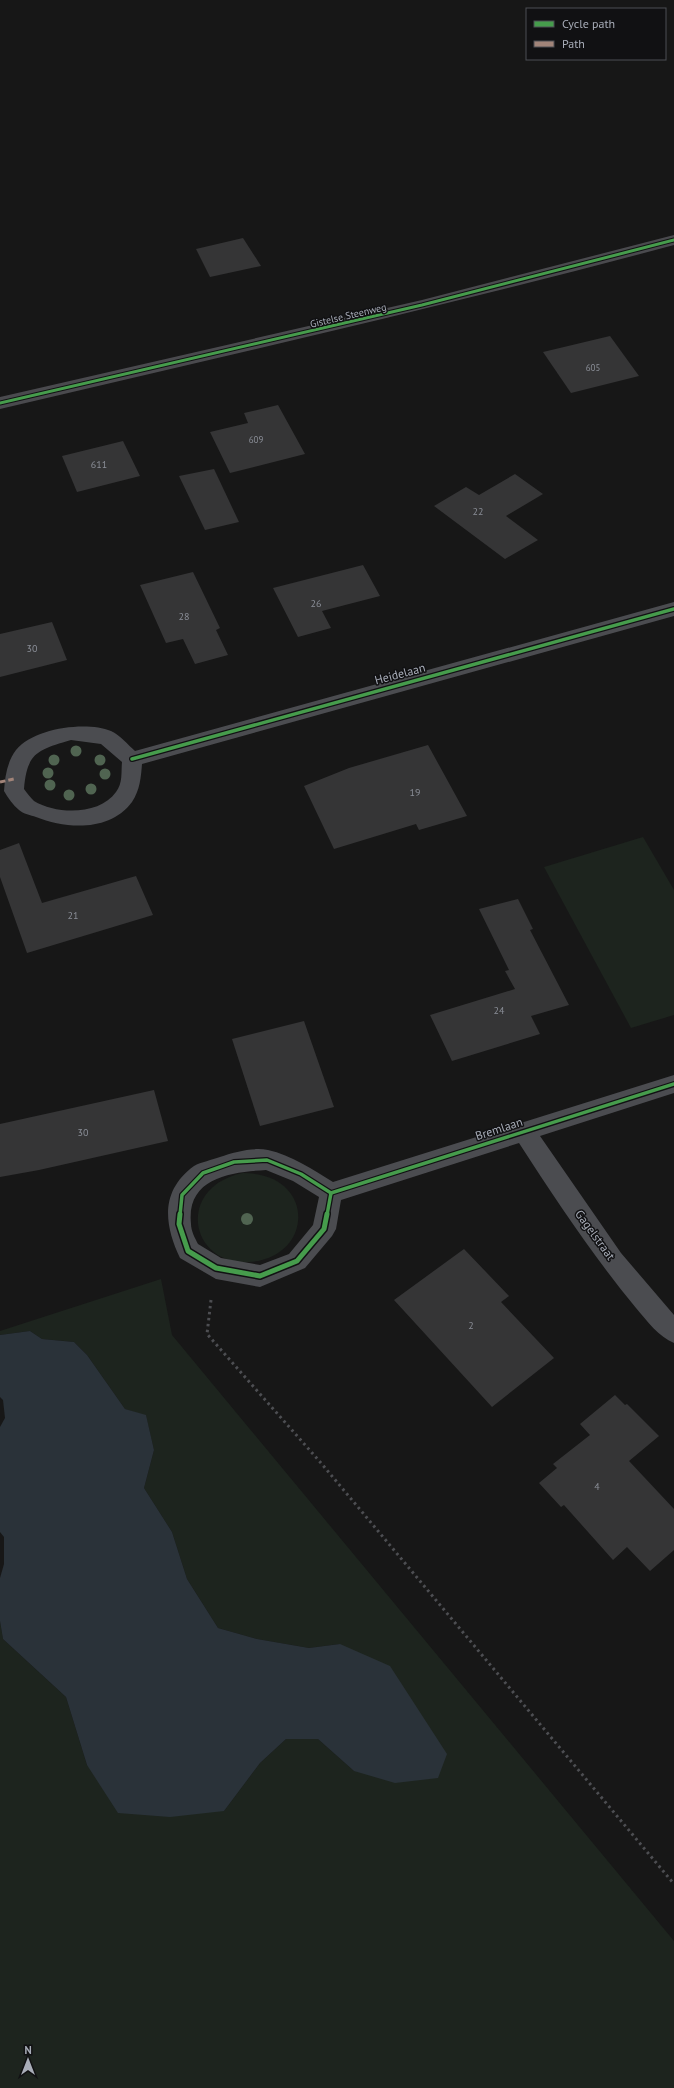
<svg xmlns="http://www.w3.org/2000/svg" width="674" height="2088" viewBox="0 0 674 2088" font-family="'PT Sans',sans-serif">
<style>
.green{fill:#1d241e}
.water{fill:#2a3239}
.building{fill:#353536}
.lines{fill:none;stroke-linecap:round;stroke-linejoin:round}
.path{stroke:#4d4e52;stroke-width:3;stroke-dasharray:2.5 3.5;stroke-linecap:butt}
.street{fill:#4b4c50;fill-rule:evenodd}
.secondary{fill:#4a4a4e;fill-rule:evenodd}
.quiet{stroke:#a18479;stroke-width:3;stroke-dasharray:5.5 3;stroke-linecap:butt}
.cycleway-far2-casing{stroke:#111113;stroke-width:5}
.cycleway-far1-casing{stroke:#111113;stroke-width:6}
.cycleway-casing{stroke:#111113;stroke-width:8}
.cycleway-far2{stroke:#469c4c;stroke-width:3}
.cycleway-far1{stroke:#469c4c;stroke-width:3.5}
.cycleway{stroke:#469c4c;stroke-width:5}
.tree{fill:#506451}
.labels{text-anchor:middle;stroke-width:3;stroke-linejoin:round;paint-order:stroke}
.far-number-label{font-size:9px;fill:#8b8f98}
.far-street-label{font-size:10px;fill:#a8adb8;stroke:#111113}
.number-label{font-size:10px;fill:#8b8f98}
.street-label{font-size:12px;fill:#a8adb8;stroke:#111113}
</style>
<rect width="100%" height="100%" fill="#171717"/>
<!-- green -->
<g class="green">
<polygon points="643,837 674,890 674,1015 631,1028 544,867"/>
<path d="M243,1173C316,1173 315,1257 250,1262C189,1266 175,1187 243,1173Z"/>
<polygon points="161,1279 172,1335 674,1941 674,2088 0,2088 0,1621 3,1639 66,1697 87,1765 224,1811 260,1763 286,1739 318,1739 354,1771 340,1644 309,1648 257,1639 218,1628 187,1579 172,1532 144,1488 154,1450 146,1416 125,1409 87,1355 74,1342 42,1339 30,1331 0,1335 0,1331"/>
</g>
<!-- water -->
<polygon class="water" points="30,1331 42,1339 74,1342 87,1355 125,1409 146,1415 154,1450 144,1488 172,1532 187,1579 218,1628 257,1639 309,1648 340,1644 390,1666 447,1754 438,1778 395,1783 354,1771 318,1739 286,1739 260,1763 224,1811 170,1817 118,1813 87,1765 66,1697 3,1639 0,1621 0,1578 4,1564 4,1537 0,1532 0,1427 5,1418 3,1400 0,1397 0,1335"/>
<!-- building -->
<g class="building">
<polygon points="243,238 261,266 210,277 196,249"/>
<polygon points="610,336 639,376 571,393 543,352"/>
<polygon points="278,405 305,454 230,473 210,432 248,423 244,413"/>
<polygon points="123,441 140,476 77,492 62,456"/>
<polygon points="214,469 239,522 205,530 179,476"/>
<polygon points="515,474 543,494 506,516 538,540 505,559 434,506 466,487 479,495"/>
<polygon points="363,565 380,596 322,611 331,628 298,637 273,588"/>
<polygon points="193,572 220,628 216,630 228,655 195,664 183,639 166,643 140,585"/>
<polygon points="52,622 67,660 0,677 0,634"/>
<polygon points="428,745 467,816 419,830 416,824 334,849 304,786 349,768"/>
<polygon points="19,843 42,903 136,876 153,915 27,953 0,877 0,850"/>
<polygon points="518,899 533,929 530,930 569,1005 531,1016 540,1034 452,1061 430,1015 515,989 505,971 509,970 479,909"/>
<polygon points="304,1021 334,1107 260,1126 232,1039"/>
<polygon points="154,1090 168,1141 39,1170 0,1177 0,1124"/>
<polygon points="464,1249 509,1296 501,1302 554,1358 492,1407 394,1300"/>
<polygon points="615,1395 625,1405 627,1404 659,1436 629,1461 674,1509 674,1550 650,1571 627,1547 613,1560 564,1505 561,1507 539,1483 557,1468 553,1464 590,1435 580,1424"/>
</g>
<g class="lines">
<!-- path -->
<polyline class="path" points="211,1300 207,1334 321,1463 674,1884"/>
<!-- street -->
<g class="street">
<path d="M674,602V616L142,764C141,777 140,790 132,802C110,832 66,829 36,817C31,815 23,814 19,810C13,805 8,798 4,791C5,777 7,762 16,750C34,728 86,721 111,731C120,735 128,745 135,751ZM71,740L101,744L122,762C121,772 123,783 116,792C100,815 57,815 34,801C31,798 27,793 24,789C27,752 38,750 71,740Z"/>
<path d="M674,1075V1093L540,1136L621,1253L674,1315V1343C659,1337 647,1321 636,1308C593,1256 556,1200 519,1143L341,1200L336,1229L332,1236L305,1268L260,1287L216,1279L180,1258C164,1224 160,1191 194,1166C201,1162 212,1160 220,1157C234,1152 253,1147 268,1150C291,1155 314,1170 333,1182ZM266,1170L293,1181L319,1197L313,1225L289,1254L260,1265L221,1258L198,1244C195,1238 191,1231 191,1224C186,1177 232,1172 266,1170Z"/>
</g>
<!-- secondary -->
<path class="secondary" d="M674,235V245C451,305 225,356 0,409V397L422,300Z"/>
<!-- quiet -->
<polyline class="quiet" points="0,782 14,779"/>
<defs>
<polyline id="cycleway-far2" points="0,403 422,305 674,240"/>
<g id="cycleway-far1">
<polyline points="132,759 674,609"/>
<polyline points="331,1193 674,1084"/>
<polyline points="180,1215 182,1195 203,1173 234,1162 267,1160 301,1174 331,1193"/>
<polyline points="327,1215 331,1193"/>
</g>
<polyline id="cycleway" points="180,1214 179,1224 188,1251 216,1268 260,1276 297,1261 324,1229 327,1214"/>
</defs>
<!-- cycleway-far2 casing -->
<use href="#cycleway-far2" class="cycleway-far2-casing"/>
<!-- cycleway-far1 casing -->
<use href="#cycleway-far1" class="cycleway-far1-casing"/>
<!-- cycleway casing -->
<use href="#cycleway" class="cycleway-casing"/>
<!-- cycleway-far2 -->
<use href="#cycleway-far2" class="cycleway-far2"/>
<!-- cycleway-far1 -->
<use href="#cycleway-far1" class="cycleway-far1"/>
<!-- cycleway -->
<use href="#cycleway" class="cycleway"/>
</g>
<!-- trees -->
<g class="tree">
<circle cx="76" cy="751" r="5.5"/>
<circle cx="54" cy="760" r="5.5"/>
<circle cx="100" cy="760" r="5.5"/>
<circle cx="48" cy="773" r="5.5"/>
<circle cx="105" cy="774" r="5.5"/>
<circle cx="50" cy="785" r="5.5"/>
<circle cx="91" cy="789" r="5.5"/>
<circle cx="69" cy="795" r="5.5"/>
<circle cx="247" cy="1219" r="6"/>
</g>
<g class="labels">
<!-- far-number labels -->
<g class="far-number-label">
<text x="593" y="371">605</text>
<text x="256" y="443">609</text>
</g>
<!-- far-street labels -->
<g class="far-street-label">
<text transform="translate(348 315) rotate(-13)" y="4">Gistelse Steenweg</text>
</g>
<!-- number labels -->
<g class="number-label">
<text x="99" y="468">611</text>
<text x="478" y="515">22</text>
<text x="316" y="607">26</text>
<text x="184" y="620">28</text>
<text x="32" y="652">30</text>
<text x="415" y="796">19</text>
<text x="73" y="919">21</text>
<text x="499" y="1014">24</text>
<text x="83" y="1136">30</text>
<text x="471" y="1329">2</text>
<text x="597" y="1490">4</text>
</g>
<!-- street labels -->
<g class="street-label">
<text transform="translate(400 674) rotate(-15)" y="4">Heidelaan</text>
<text transform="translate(499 1129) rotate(-18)" y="4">Bremlaan</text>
<text transform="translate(595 1235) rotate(54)" y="4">Gagelstraat</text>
</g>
</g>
<!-- legend -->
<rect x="526" y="8" width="140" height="52" fill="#111113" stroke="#4d4f55"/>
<rect x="534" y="21" width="20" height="6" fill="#469c4c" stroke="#4d4f55"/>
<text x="562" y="28" font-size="12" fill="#a8adb8">Cycle path</text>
<rect x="534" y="41" width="20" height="6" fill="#a18479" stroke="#4d4f55"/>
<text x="562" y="48" font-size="12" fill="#a8adb8">Path</text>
<!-- north arrow -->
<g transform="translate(28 2060)" stroke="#111113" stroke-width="3" paint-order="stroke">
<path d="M0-3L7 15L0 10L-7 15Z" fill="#a8adb8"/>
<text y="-6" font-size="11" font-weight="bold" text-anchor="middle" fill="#a8adb8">N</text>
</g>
</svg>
